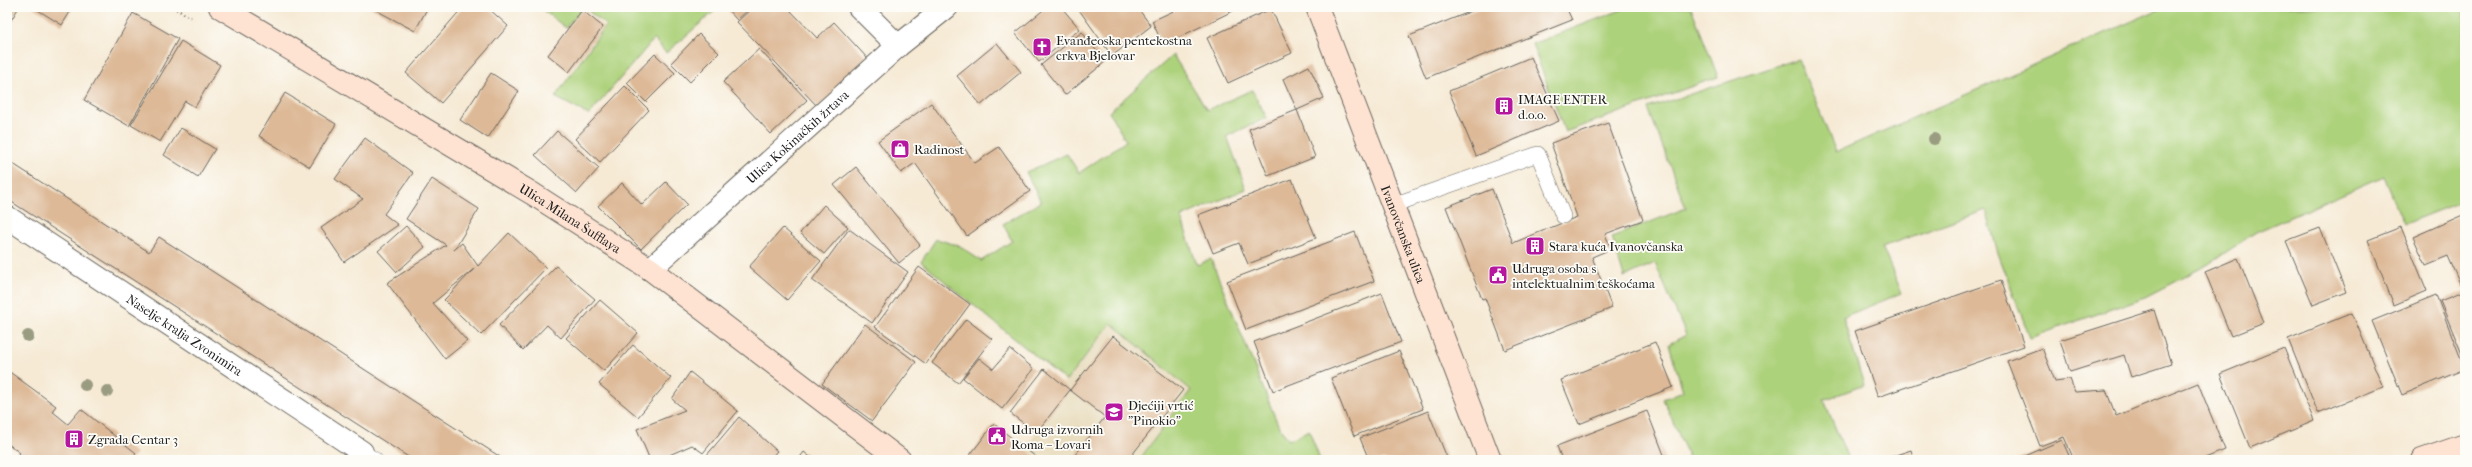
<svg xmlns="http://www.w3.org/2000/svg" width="2472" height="467" viewBox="0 0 2472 467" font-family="'IM FELL French Canon',serif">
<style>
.built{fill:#e7daba}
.green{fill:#add27b;stroke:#64774c}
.building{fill:#ddb997}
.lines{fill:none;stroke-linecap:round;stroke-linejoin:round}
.lane-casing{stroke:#68645d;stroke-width:16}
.street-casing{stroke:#68645d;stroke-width:24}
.secondary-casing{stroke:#68645d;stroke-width:24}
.path{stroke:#68645d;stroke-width:2.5;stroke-dasharray:1 3;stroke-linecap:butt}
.lane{stroke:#fff;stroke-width:15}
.street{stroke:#fff;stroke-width:22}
.secondary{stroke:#fee3d2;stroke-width:22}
.tree{fill:#9a9c81}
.labels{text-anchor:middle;stroke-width:3.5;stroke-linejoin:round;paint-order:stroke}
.poi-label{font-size:13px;fill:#1c1c1c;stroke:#fdfcf7;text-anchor:start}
.street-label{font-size:13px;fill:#1c1c1c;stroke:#fdfcf7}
</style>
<rect width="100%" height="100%" fill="#fdfcf7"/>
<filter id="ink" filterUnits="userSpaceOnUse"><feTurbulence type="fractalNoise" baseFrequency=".025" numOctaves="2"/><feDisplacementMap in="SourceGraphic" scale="8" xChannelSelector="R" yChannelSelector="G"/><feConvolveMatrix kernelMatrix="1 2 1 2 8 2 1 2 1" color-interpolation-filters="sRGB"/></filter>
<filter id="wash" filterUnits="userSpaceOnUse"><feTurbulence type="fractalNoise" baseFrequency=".012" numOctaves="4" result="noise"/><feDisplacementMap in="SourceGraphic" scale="16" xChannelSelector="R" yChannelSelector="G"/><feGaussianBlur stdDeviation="0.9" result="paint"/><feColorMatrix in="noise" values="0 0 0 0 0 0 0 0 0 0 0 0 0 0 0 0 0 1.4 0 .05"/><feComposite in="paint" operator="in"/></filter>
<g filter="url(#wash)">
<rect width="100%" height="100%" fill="#f6ead5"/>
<!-- built -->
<polygon class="built" points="1111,323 1191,390 1139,460 1040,460 1025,448 1070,390 1063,384"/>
<!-- green -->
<g class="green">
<polygon points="539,7 717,7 718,8 666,53 654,39 589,115 555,97 606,25 583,7 566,28"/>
<polygon points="1629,7 1691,7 1718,77 1565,132 1532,44"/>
<polygon points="2164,7 2465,7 2465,200 2404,224 2384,176 2256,232 2207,265 2145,297 2030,338 1998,253 1986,210 1882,247 1902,293 1843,317 1864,385 1824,400 1848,459 1690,460 1663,399 1683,391 1669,344 1686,335 1655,263 1624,277 1612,237 1686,208 1648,108 1798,59 1836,152"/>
<polygon points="1173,55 1207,110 1252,90 1267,118 1227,136 1246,189 1181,217 1197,265 1211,259 1279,427 1289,440 1309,430 1320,460 1139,460 1191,390 1111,323 1066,381 921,262 936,239 960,246 981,261 1012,241 1003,224 1041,202 1026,172 1067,154 1079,173 1126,141 1109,112"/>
</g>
<g id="blocks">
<!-- building -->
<g class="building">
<polygon points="7,7 19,7 7,27"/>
<polygon points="33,7 73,7 62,25"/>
<polygon points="370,7 428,7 415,31"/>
<polygon points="463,7 487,7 508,26 441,103 406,73"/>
<polygon points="725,7 751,7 737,20"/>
<polygon points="753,7 787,7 817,38 834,22 869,60 819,108 737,22"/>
<polygon points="1047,7 1061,7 1080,29 1039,62 1015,33"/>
<polygon points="1077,7 1137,7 1151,26 1112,56"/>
<polygon points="1182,7 1241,7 1163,45 1152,21"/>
<polygon points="1482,7 1566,7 1572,20 1426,78 1409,36"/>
<polygon points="1271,9 1292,53 1228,83 1207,38"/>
<polygon points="582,10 603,27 569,72 548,55"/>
<polygon points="133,13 178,39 129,126 84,100"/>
<polygon points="1082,32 1105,62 1065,95 1041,65"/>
<polygon points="699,34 719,53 690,82 671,63"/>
<polygon points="181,41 220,65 195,107 185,101 160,142 131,125"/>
<polygon points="997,43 1021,72 981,105 957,76"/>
<polygon points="759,49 807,100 771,134 723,82"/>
<polygon points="655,54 675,73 646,102 627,83"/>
<polygon points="1531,57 1559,121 1476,156 1449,91"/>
<polygon points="1309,66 1324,98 1297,110 1283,79"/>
<polygon points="491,73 519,91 488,138 460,120"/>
<polygon points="625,86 649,110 600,162 575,139"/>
<polygon points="285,93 336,124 310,167 259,136"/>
<polygon points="931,103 975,163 999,147 1030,191 967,236 915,163 901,173 878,141"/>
<polygon points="1297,110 1315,157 1268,176 1249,129"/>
<polygon points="1608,123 1643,220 1605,234 1611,249 1592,257 1612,308 1505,350 1485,298 1482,299 1446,207 1492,189 1513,243 1577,217 1551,143"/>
<polygon points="181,128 215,149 198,177 164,155"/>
<polygon points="557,131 599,168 577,193 535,155"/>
<polygon points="365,138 413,173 384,214 398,225 344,262 321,228 363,199 335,179"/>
<polygon points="7,160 149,252 159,237 505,460 413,460 7,199"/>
<polygon points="856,167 920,245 899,263 834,185"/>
<polygon points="432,179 479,209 454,250 462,243 478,266 509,233 546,268 481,335 444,300 475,268 433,303 467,341 445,359 387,283 446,245 406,219"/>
<polygon points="1292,179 1316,238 1248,264 1239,243 1213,253 1198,215"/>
<polygon points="666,182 687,204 641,249 598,206 622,183 642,205"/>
<polygon points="824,205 848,227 824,254 800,233"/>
<polygon points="2465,214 2465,287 2462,288 2448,256 2426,265 2413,237"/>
<polygon points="406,226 425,247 397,272 378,251"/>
<polygon points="2401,227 2427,291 2394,305 2368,240"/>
<polygon points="783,228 821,261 787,300 749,267"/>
<polygon points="2320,228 2346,292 2313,305 2286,241"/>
<polygon points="849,229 908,272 872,323 812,280"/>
<polygon points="1355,232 1374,281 1246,330 1227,281"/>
<polygon points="2238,258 2264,323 2231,336 2205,272"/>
<polygon points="556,266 595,299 561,338 547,325 523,350 499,325"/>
<polygon points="919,267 970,304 926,364 875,327"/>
<polygon points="2001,280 2024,346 1878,397 1855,331"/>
<polygon points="2465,291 2465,361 2440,301"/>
<polygon points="1382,293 1401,342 1273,391 1254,342"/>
<polygon points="2436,295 2465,369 2402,395 2372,321"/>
<polygon points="600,300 638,333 604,371 566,338"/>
<polygon points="2154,310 2171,364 2131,377 2124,355 2070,372 2060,340"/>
<polygon points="2352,313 2383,387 2318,413 2288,339"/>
<polygon points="966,319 992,339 958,383 932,363"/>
<polygon points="865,324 916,362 872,421 822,384"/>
<polygon points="1113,336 1183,390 1128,460 1071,460 1105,417 1070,390"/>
<polygon points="1655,342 1673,387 1579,424 1561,380"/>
<polygon points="633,345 671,378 638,417 599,384"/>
<polygon points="2042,348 2055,381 2070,379 2075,392 2106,390 2116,416 2198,383 2225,450 2200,460 2074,460 2064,437 2040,446 2007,361"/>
<polygon points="2284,348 2314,421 2250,448 2220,374"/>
<polygon points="1010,349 1034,369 1002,409 963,378 979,358 993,369"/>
<polygon points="1399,351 1423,409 1354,436 1331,378"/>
<polygon points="1044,369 1070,390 1036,433 1010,413"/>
<polygon points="7,370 56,406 52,411 68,424 81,409 136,453 131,460 15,460 20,453 7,443"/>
<polygon points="690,372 738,411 703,453 692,445 658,460 650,460 637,429 685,410 672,399"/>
<polygon points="1428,411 1448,460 1369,460 1360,438"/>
<polygon points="1647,411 1666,460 1562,460 1557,446"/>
<polygon points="739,417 777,451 769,460 711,460 706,456"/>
<polygon points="994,424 1027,450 1040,460 966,460"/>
<polygon points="2062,440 2071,460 2016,460"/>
<polygon points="1911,450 1914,460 1881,460"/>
<polygon points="804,452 814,460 798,460"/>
</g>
</g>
</g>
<g filter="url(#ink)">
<use href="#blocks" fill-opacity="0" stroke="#68645d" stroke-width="1"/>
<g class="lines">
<defs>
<g id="lane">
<polyline points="1393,205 1538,154 1563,216"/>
<polyline points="362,452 375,460"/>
</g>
<g id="street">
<polyline points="859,7 898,46"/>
<path id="s1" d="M7,217L362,452L356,460"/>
<path id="s2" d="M650,269L898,46L947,7"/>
</g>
<g id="secondary">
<path id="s3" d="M220,7L533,194L650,269L900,460"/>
<path id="s4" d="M1317,7L1490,460"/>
<polyline points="2422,460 2465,445"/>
</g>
</defs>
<!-- lane casing -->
<use href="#lane" class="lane-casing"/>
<!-- street casing -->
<use href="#street" class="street-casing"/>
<!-- secondary casing -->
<use href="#secondary" class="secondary-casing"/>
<!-- path -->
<polyline class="path" points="173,7 193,19"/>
<!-- lane -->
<use href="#lane" class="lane"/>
<!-- street -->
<use href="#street" class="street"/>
<!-- secondary -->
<use href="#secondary" class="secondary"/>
</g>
<!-- trees -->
<g class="tree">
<circle cx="1934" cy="139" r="6"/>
<circle cx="28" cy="336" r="6"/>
<circle cx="85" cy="385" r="6"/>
<circle cx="107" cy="391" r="6"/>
</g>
</g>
<!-- icons -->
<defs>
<symbol id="church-square" viewBox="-11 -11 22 22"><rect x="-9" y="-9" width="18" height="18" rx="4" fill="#b5179e" stroke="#fdfcf7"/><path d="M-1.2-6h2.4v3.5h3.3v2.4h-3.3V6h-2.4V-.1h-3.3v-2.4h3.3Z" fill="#fff"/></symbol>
<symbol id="building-square" viewBox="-11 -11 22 22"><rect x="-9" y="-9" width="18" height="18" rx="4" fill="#b5179e" stroke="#fdfcf7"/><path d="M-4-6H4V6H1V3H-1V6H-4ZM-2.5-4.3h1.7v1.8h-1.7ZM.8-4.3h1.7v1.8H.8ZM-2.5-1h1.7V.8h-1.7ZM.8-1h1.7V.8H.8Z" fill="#fff"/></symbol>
<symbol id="shop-square" viewBox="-11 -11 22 22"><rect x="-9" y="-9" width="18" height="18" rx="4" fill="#b5179e" stroke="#fdfcf7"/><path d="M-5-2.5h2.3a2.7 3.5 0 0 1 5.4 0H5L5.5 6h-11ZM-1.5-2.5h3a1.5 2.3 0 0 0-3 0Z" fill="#fff"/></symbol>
<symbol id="civic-square" viewBox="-11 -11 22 22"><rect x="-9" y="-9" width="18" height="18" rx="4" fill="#b5179e" stroke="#fdfcf7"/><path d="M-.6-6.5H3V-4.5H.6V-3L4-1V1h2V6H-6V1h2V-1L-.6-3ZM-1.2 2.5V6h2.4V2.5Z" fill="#fff"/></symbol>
<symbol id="school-square" viewBox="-11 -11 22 22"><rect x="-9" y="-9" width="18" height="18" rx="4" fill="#b5179e" stroke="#fdfcf7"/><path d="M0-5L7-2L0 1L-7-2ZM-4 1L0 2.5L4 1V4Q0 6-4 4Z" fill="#fff"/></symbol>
</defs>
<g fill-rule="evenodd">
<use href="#church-square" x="1031" y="36" width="22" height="22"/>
<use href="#building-square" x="1493" y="95" width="22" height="22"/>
<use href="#shop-square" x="889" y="138" width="22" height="22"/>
<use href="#building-square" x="1524" y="235" width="22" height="22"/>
<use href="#civic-square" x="1487" y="264" width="22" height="22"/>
<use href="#school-square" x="1103" y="401" width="22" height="22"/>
<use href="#civic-square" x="986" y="425" width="22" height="22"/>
<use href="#building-square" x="63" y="428" width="22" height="22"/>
</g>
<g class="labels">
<!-- poi labels -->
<g class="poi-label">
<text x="1056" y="45">Evanđeoska pentekostna<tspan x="1056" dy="15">crkva Bjelovar</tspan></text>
<text x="1518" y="104">IMAGE ENTER<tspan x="1518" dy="15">d.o.o.</tspan></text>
<text x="914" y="154">Radinost</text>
<text x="1549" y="251">Stara kuća Ivanovčanska</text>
<text x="1512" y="273">Udruga osoba s<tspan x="1512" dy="15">intelektualnim teškoćama</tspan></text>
<text x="1128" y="410">Djećiji vrtić<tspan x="1128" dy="15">"Pinokio"</tspan></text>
<text x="1011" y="434">Udruga izvornih<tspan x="1011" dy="15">Roma – Lovari</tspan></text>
<text x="88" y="444">Zgrada Centar 3</text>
</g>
<!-- street labels -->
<g class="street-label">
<text dy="5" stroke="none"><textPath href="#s2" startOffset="198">Ulica Kokinačkih žrtava</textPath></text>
<text dy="5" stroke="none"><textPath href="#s3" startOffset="409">Ulica Milana Šufflaya</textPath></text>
<text dy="5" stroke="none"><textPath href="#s4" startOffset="243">Ivanovčanska ulica</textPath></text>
<text dy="5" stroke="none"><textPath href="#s1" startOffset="213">Naselje kralja Zvonimira</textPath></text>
</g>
</g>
<!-- margin -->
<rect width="2472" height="467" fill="none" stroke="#fdfcf7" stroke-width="24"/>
</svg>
